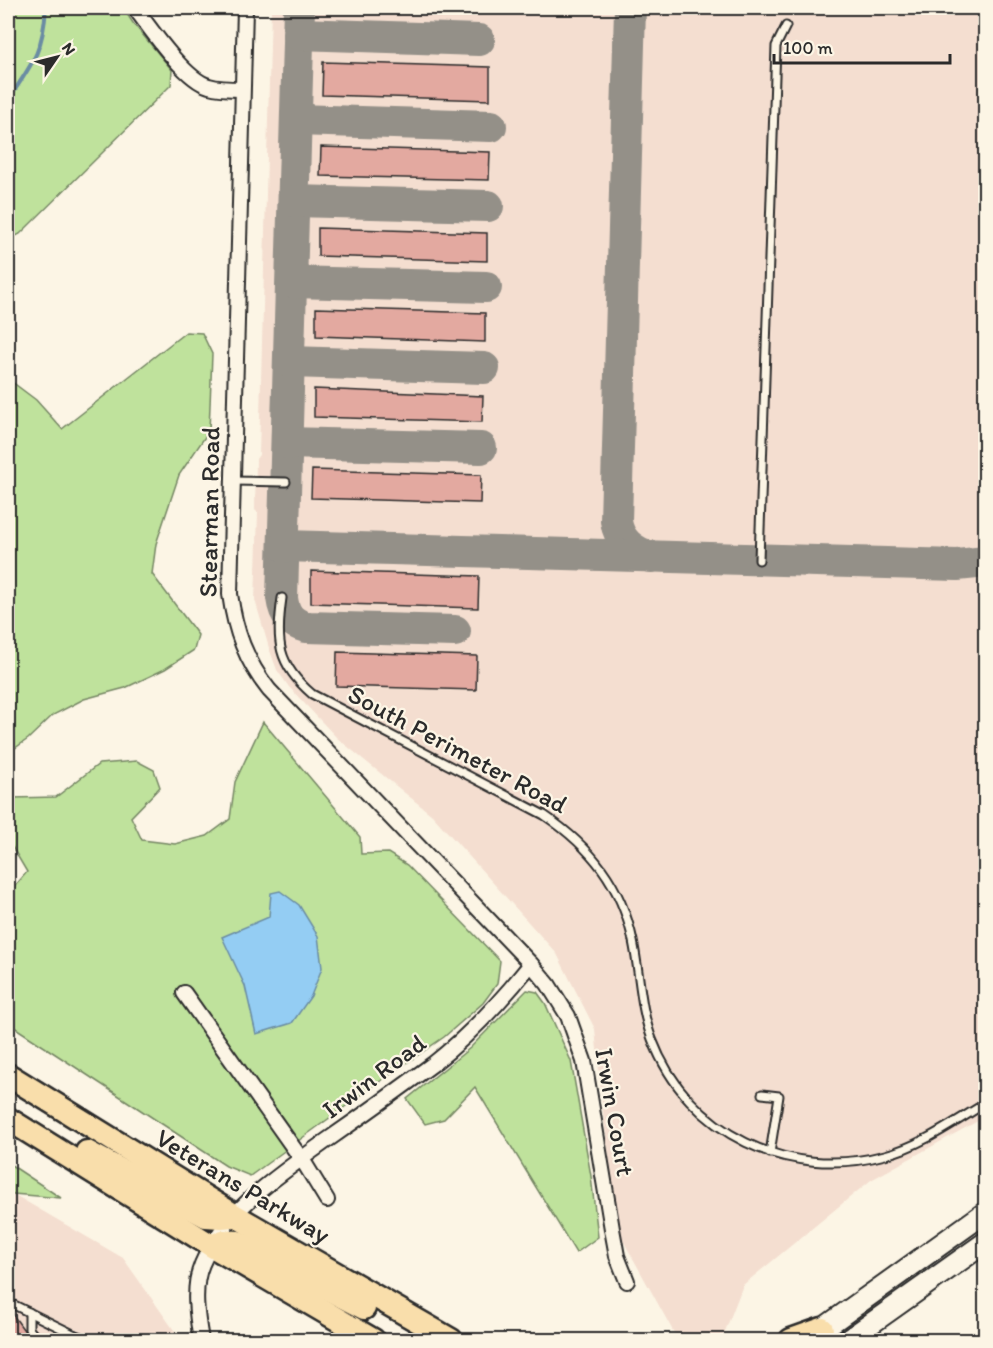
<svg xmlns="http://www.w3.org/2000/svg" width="993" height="1348" viewBox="0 0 993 1348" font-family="Itim,sans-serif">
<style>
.built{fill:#f4ded0}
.green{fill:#bfe29c;stroke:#758664;stroke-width:1.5}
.water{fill:#94cdf3;stroke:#6a8ca3;stroke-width:1.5}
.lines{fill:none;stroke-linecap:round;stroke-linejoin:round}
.stream{stroke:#6a8ca3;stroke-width:4}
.taxiway{stroke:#949088;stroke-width:32}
.building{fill:#e3a9a0;stroke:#2b2b2b;stroke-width:1.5}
.service-casing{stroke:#2b2b2b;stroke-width:11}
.minor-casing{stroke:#2b2b2b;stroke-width:18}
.secondary-casing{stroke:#2b2b2b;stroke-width:24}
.trunk-casing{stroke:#2b2b2b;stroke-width:27}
.service{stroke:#fcf5e5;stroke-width:7}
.minor{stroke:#fcf5e5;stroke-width:14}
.secondary{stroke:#fcf5e5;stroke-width:20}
.trunk{stroke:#f9deab;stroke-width:22}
.labels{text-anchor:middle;stroke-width:4.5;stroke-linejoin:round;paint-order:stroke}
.street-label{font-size:26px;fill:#2b2b2b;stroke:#fcf5e5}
</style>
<rect width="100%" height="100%" fill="#fcf5e5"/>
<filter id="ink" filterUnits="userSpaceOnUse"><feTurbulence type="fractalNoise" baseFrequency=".0167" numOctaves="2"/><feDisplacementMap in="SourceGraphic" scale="12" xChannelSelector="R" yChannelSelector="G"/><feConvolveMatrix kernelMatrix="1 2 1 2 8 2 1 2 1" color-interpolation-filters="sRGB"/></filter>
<g filter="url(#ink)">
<!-- built -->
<g class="built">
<polygon points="271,8 985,8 985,1117 871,1180 743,1285 724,1334 717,1340 678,1340 619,1233 603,1113 595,1029 557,954 432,815 337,738 289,687 277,670 269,648 255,600 258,513 255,510 256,459 259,455"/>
<polygon points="8,1191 123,1258 181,1340 8,1340"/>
</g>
<!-- green -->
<g class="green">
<polygon points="8,8 123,8 133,23 172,70 171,85 20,234 8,240"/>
<polygon points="186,332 202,333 212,354 209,431 179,475 156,544 152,574 198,635 194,650 165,669 125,688 84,699 53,715 28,739 8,753 8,379 36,400 62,429"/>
<polygon points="263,722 360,837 361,854 388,853 407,865 500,961 497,984 483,1003 444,1037 379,1082 250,1176 226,1166 8,1023 8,894 27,872 8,840 8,800 12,798 56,797 99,764 137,761 154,770 160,787 131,817 142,840 175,844 207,836 230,819 235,782"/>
<polygon points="527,990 537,992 545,1003 571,1061 591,1176 598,1237 576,1253 475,1087 444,1119 425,1124 407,1099 470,1048"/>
<polygon points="8,1163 61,1198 13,1194 8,1191"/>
</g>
<!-- water -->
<polygon class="water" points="280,891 299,905 318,936 322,968 311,996 292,1023 256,1034 245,986 222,937 269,917 271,893"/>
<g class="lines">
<!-- stream -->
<path class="stream" d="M8,100C32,64 43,52 46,8"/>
<!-- taxiway -->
<g class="taxiway">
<path d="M299,8L282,598C284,614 290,623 306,627L455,631"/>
<path d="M630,8L616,521C619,541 632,551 651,557"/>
<polyline points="298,34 479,40"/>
<polyline points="296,120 491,126"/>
<polyline points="294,201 488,206"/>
<polyline points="292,282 486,287"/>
<polyline points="290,362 484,368"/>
<polyline points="287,443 481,448"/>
<polyline points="284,546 957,565 986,562"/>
</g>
</g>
<!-- building -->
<g class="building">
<polygon points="325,8 468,8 468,13"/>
<polygon points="323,62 490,67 490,100 322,95"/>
<polygon points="321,147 490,152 489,180 320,176"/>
<polygon points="318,228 487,233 487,261 318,256"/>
<polygon points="316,308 485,313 485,342 316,336"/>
<polygon points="314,389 483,396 482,422 314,417"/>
<polygon points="312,470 481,475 480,503 311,498"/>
<polygon points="311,571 479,576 478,608 311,603"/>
<polygon points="337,652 477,656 476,690 336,686"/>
<polygon points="8,1308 31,1340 10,1340 8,1337"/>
</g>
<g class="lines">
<defs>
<g id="service">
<polyline points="233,481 286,482"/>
<polyline points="759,560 776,46 786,26"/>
<path d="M282,598C276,641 277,664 312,694L544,815C591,847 621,884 633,941C640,974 640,1008 652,1039C688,1134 788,1181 885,1155C921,1146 954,1122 986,1103"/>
<polyline points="762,1094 779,1096 770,1153"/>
<polyline points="8,1302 75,1335 79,1340"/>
<polyline points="29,1312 29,1329 38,1340"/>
<polyline points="75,1335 90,1340"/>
</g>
<g id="minor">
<path d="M135,8C150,28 185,80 209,86C219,89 231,89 242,89"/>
<path d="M245,8L230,594C235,631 246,661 269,690L531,964L548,984L568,1016L584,1061L612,1229L617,1256L627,1281"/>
<polyline points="184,993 305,1164 327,1200"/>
<path d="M201,1340C197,1317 192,1287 202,1264C226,1209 279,1175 326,1141C362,1116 398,1090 433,1064C470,1035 502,1000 531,964"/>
</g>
<g id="secondary">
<polyline points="810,1338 986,1212"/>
<polyline points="848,1340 986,1242"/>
</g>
<g id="trunk">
<polyline points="8,1075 234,1215 451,1340"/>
<polyline points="8,1119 212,1246 373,1340"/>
<polyline points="87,1152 206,1216 221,1217 232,1216"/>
<polyline points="212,1246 223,1241 238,1242 364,1308"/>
<polyline points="791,1340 822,1329"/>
</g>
</defs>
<!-- service casing -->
<use href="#service" class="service-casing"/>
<!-- minor casing -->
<use href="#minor" class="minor-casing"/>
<!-- secondary casing -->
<use href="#secondary" class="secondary-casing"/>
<!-- trunk casing -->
<use href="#trunk" class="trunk-casing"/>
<!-- service -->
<use href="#service" class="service"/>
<!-- minor -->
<use href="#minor" class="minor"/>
<!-- secondary -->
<use href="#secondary" class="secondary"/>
<!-- trunk -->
<use href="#trunk" class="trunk"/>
</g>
</g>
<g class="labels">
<!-- street labels -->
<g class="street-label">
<text transform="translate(209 512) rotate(-89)" y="9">Stearman Road</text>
<text transform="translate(458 749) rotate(28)" y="9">South Perimeter Road</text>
<text transform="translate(374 1076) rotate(-37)" y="9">Irwin Road</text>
<text transform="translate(615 1112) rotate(80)" y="9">Irwin Court</text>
<text transform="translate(243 1186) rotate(31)" y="9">Veterans Parkway</text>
</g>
</g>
<!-- margin -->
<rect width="993" height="1348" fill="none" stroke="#fcf5e5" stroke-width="30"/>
<rect x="15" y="15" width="963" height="1318" fill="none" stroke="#2b2b2b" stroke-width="2" filter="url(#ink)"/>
<!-- north arrow -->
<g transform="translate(57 57) rotate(55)" stroke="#fcf5e5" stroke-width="4.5" paint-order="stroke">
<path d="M0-4.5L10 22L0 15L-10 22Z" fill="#2b2b2b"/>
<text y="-9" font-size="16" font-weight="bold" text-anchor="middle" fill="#2b2b2b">N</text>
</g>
<!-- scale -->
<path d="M774 54v9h176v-9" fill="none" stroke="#2b2b2b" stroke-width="3"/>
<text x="783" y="54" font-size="18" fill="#2b2b2b" stroke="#fcf5e5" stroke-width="4.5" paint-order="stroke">100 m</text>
</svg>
